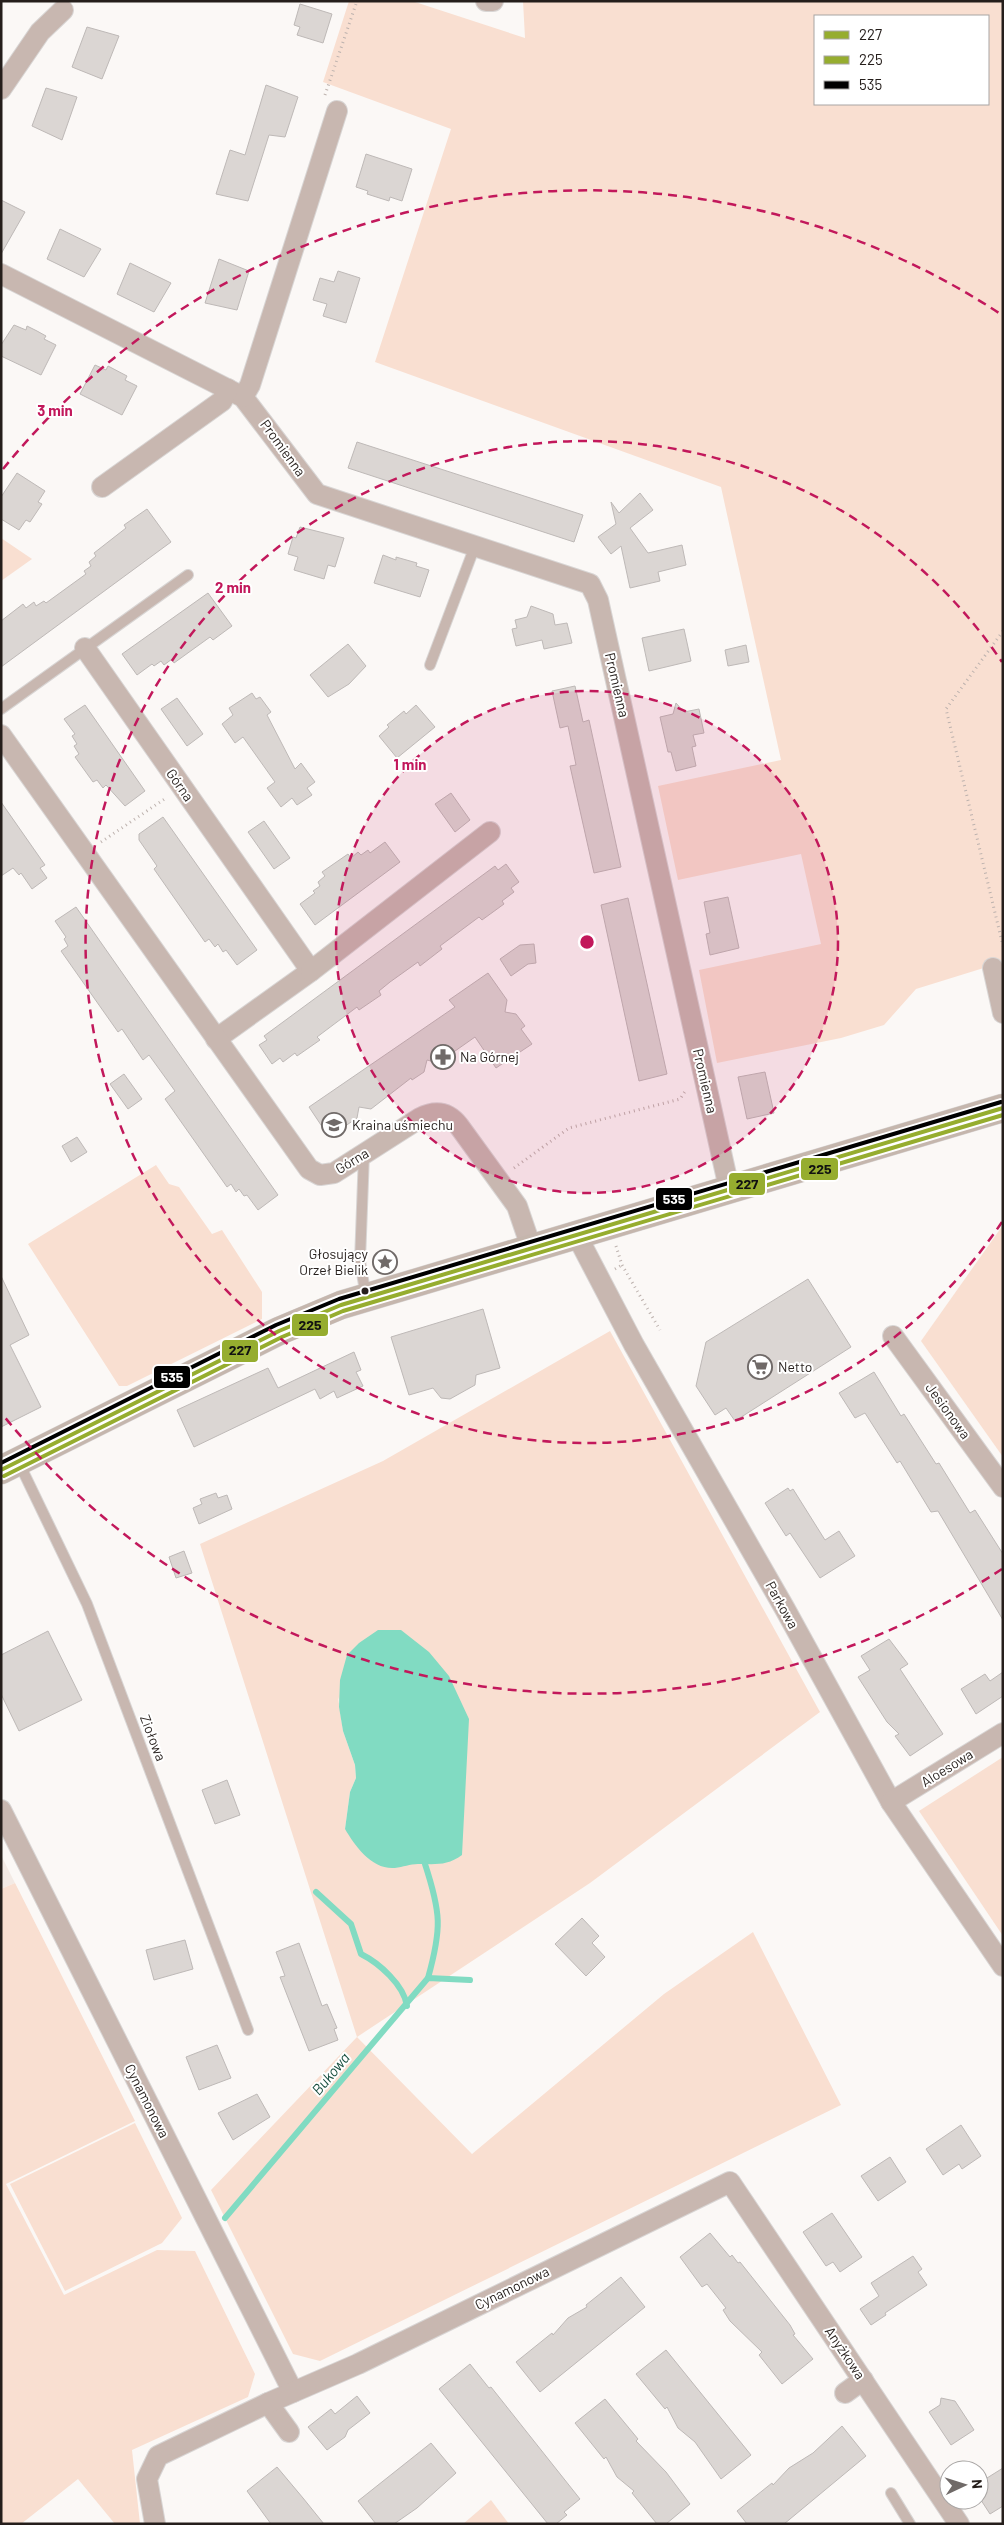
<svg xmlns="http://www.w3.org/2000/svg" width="1004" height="2525" viewBox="0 0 1004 2525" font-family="Barlow,sans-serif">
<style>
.built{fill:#f3eae5}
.green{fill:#f9dfd1;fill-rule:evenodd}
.water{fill:#81dbc2}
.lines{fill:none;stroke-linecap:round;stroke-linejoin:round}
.stream{stroke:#81dbc2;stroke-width:6}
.building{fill:#dbd6d3;stroke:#beb9b7}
.lane-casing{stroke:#d8d5d4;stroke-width:12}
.street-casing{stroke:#d8d5d4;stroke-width:22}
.secondary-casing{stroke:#d8d5d4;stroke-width:29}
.path{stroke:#bdb2ae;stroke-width:3;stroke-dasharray:1 4;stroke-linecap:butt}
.lane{stroke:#c8b7b0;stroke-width:10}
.street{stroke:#c8b7b0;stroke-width:20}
.secondary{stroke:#c5b6ad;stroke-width:28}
.bus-1-casing{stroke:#fff;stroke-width:8}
.bus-2-casing{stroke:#fff;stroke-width:8}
.bus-3-casing{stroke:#fff;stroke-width:8}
.bus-1{stroke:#96ad2f;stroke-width:4}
.bus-2{stroke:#96ad2f;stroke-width:4}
.bus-3{stroke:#000;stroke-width:4}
.ring{fill:none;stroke:#c2185b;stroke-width:2.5;stroke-dasharray:9 6}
.bus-dot{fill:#251e1b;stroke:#fff;stroke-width:2}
.labels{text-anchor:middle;stroke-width:4;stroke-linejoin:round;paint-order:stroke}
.street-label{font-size:14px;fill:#251e1b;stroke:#fff}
.poi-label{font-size:14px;fill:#251e1b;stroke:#fff;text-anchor:start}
.water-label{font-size:15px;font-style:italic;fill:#184e3f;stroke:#fff}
.centre{fill:#c2185b;stroke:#fff;stroke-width:2.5}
.ring-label{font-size:15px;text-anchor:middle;font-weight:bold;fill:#c2185b;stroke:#fff;stroke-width:4;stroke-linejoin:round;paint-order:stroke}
.line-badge{stroke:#fff;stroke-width:2}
.badge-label{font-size:14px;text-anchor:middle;font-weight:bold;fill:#fff}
.pale-badge-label{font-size:14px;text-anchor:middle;font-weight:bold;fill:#111}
</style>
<rect width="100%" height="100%" fill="#fbf8f6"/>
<!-- built -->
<polygon class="built" points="1,1855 15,1883 1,1889"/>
<!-- green -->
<g class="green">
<path d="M349,1H412L525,38L523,1H1003V962L916,989L884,1025L841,1038L717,1063L699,970L821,944L801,854L678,880L658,786L781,760L721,487L375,362L451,129L323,82ZM815,16H988V104H815Z"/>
<polygon points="1,538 32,559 1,581"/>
<polygon points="156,1165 169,1184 179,1187 212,1234 222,1230 262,1292 262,1319 127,1386 119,1386 28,1244"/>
<polygon points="1003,1225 1003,1457 921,1341"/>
<path d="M610,1331L820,1712L590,1883L357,2037L472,2154L664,1994L753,1932L841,2105L320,2361L293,2354L211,2190L357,2037L200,1544L383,1461ZM338,1697L407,1864L394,1868L345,1829L350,1792L356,1778L355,1765L343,1731Z"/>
<polygon points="1003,1757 1003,1936 919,1811"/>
<polygon points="15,1883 135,2121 6,2184 64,2295 157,2250 195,2251 255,2374 248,2397 132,2450 140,2524 115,2524 78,2479 21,2524 1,2524 1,1889"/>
<polygon points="135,2123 182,2218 162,2243 65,2291 10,2184"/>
<polygon points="491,2500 509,2524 463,2524"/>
</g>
<!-- water -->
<path class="water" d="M378,1630H401L429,1652L449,1676L469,1719L462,1855C447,1866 436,1864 418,1864C410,1864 403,1867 395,1868C372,1870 355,1846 345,1829L350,1792L356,1778L355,1765L343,1731L339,1707L340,1680L347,1655L359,1643Z"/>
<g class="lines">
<!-- stream -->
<g class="stream">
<path d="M425,1864C441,1913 442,1928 428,1978"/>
<path d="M316,1892L351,1924L361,1954C379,1963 404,1985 407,2006"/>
<polyline points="225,2218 428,1978 470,1980"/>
</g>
</g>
<!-- building -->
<g class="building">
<polygon points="300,4 332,14 323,43 297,35 300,27 294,25"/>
<polygon points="87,27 119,36 102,79 72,67"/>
<polygon points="266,85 298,97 285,137 269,135 248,201 216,194 230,150 245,155"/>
<polygon points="46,88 77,97 62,140 32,126"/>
<polygon points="366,154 412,169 402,201 390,197 389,201 367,194 368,191 356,187"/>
<polygon points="1,200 25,212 1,254"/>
<polygon points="60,229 101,249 84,277 47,259"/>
<polygon points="219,259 249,271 237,310 205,303"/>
<polygon points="130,263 171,283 154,312 117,294"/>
<polygon points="338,271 360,278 346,323 323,316 327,304 313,300 320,278 334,282"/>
<polygon points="14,325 26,330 27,326 37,331 46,336 44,339 56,345 41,375 1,356 1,345"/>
<polygon points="95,365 106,370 108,366 127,376 125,380 137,386 122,415 80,394"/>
<polygon points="357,442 583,515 574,542 348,468"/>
<polygon points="17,473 45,491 38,502 42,504 30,522 26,520 19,530 1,519 1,497"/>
<polygon points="640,493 653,510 630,528 648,553 682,545 686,565 658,572 660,581 630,588 621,546 611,554 598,537 616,524 611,502 619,513"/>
<polygon points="147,509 171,542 1,667 1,621 23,604 26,608 34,602 36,606 44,601 46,603 86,574 84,571 91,566 89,562 96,556 94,553 126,528 124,525"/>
<polygon points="300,527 344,538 335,567 328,565 324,579 294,570 298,557 288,554 293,537 296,538"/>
<polygon points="383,555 396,560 396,557 417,563 416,566 429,570 420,597 374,583"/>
<polygon points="208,593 232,626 213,640 210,637 174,663 172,659 164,665 161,661 154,666 152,664 137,675 122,654"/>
<polygon points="531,606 553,614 555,625 567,623 572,643 544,649 542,640 516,646 512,629 517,628 515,620 527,617"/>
<polygon points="684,629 691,661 649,671 642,638"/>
<polygon points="348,644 366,666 349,684 328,697 310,675"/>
<polygon points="746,645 749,662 728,666 725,650"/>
<polygon points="575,686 583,722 589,720 621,867 594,873 570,766 576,765 568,726 560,728 552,691"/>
<polygon points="252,693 256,699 260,697 271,712 267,715 295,769 301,763 315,782 307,788 312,795 297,805 292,798 281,807 267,788 275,782 243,737 235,743 222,724 233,715 229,708"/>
<polygon points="177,698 203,734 187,746 161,709"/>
<polygon points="676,703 684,712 699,709 704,733 693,735 696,746 692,747 696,766 676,771 671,752 668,752 660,717 673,714"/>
<polygon points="85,705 145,791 125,806 106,785 103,788 97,780 93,782 75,757 79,754 74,746 77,744 72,736 75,734 64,719"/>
<polygon points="416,705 435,727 397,758 379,736 389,727 387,725 404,711 406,714"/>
<polygon points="451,793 470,820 455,832 435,804"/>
<polygon points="1,802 45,865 40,868 47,878 32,889 21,873 19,875 13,868 1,876"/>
<polygon points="163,817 257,950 237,965 226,950 223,952 218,944 215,947 209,939 205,942 154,869 157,866 139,840 139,834"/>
<polygon points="264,821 290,858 274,869 248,832"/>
<polygon points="385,842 400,862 315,925 300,904 315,893 313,891 320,886 318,882 325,876 322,872 348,854 351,858 358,852 361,855 368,850 370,853"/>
<polygon points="506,864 519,882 511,888 514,892 502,901 504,904 482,920 479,917 440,946 442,949 420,966 418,962 390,982 379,991 381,995 359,1010 357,1007 317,1037 320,1040 297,1056 295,1053 283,1062 280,1058 272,1064 259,1045 267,1040 264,1036 495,866 498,870"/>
<polygon points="728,897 739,948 710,955 706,934 710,933 704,902"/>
<polygon points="628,898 667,1074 639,1081 601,905"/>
<polygon points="76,907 278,1195 258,1210 247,1195 244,1196 239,1189 236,1192 231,1184 227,1187 165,1099 175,1091 149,1055 143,1060 122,1029 118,1032 61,951 68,946 64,939 66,937 55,921"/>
<polygon points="534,944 536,963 528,964 511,976 500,959 520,945"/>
<polygon points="488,973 507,1000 505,1012 516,1014 525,1026 521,1029 532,1044 496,1068 475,1037 438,1063 427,1060 424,1072 412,1080 411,1078 371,1109 359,1107 357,1118 329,1137 309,1107 455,1007 449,1000"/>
<polygon points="765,1072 774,1113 747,1119 738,1077"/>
<polygon points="124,1074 142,1099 128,1109 110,1084"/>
<polygon points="77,1137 87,1152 71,1162 62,1146"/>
<polygon points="1,1276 29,1335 10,1345 41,1407 1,1427"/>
<polygon points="808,1279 851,1347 735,1421 726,1408 715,1415 696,1386 706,1342"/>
<polygon points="483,1309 500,1368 476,1375 475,1385 450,1399 441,1398 433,1388 409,1395 391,1337"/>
<polygon points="354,1352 361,1370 356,1372 363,1386 337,1398 334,1391 320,1399 315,1389 194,1447 177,1410 268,1368 278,1388"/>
<polygon points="874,1372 901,1416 904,1414 936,1464 939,1463 970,1513 975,1510 1003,1554 1003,1620 938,1511 931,1512 900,1461 897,1463 865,1413 855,1418 839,1393"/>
<polygon points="788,1488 790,1491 793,1489 825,1540 839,1531 855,1556 820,1578 790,1533 786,1536 765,1503"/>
<polygon points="216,1493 218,1498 227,1495 232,1509 199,1524 193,1508 202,1504 200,1499"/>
<polygon points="184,1551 192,1573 176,1578 169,1557"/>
<polygon points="48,1631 82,1700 19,1731 1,1694 1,1655"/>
<polygon points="889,1639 908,1664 900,1669 943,1734 910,1756 895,1736 899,1734 887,1722 858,1677 870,1670 861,1656"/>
<polygon points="1003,1672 1003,1696 976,1714 961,1689 985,1674 990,1681"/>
<polygon points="227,1780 240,1815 215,1824 202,1790"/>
<polygon points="582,1918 599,1936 592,1943 605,1957 586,1976 555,1944"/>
<polygon points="185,1940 193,1969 154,1980 146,1950"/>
<polygon points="299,1943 322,2006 327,2004 337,2028 334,2029 338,2040 309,2051 280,1977 285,1976 276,1952"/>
<polygon points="217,2045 231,2078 199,2090 186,2057"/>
<polygon points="257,2094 270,2117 233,2140 218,2113"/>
<polygon points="961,2125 981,2156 962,2169 959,2164 943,2175 926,2149"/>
<polygon points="890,2157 906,2182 878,2201 861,2176"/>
<polygon points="832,2213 862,2257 840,2272 833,2262 826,2266 803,2232"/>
<polygon points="710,2233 730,2257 732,2255 738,2263 740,2262 790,2325 795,2334 793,2335 813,2359 782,2384 759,2355 762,2352 730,2321 723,2310 726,2308 707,2284 702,2287 680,2257"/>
<polygon points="913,2256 922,2269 918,2272 927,2285 885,2313 886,2315 871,2325 860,2309 879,2296 871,2283"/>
<polygon points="621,2277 645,2307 540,2392 516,2362 552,2333 553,2335 568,2318 587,2307 586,2305"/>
<polygon points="666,2350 751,2455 721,2479 695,2442 678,2428 667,2407 665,2409 636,2374"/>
<polygon points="470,2364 489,2388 491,2387 580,2499 564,2512 567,2515 556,2524 548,2524 439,2389"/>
<polygon points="357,2396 370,2413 348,2430 345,2437 327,2450 308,2427 331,2409 335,2414"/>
<polygon points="941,2398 955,2401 974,2430 951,2445 929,2412 940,2405"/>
<polygon points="605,2399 638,2439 636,2441 666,2472 690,2504 666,2524 657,2524 632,2493 634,2491 617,2477 606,2457 604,2459 575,2423"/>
<polygon points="842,2426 866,2456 784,2524 747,2524 737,2511 772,2483 773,2485 789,2468 813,2453"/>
<polygon points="431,2443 456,2473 417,2508 394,2524 376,2524 358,2501"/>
<polygon points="277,2467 303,2498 324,2524 271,2524 247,2491"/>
<polygon points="1003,2468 1003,2506 990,2514 979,2497 979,2483"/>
</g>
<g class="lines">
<defs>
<g id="lane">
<polyline points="430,665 475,546"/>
<polyline points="1,709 188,575"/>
<polyline points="364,1154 360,1261 366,1297"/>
<polyline points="19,1463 87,1604 248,2030"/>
<polyline points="891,2493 910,2524"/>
</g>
<g id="street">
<polyline points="486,1 493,1"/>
<polyline points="1,89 40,32 63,10"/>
<polyline points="1,274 243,397 317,494 590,584 598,600 729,1188"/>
<polyline points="243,397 250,385 337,111"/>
<polyline points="102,487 222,401 228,389"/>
<polyline points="85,648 311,971 216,1039"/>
<path d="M1,735L309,1169L320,1175L334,1173L420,1118C436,1110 448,1112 459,1126L517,1206L531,1247"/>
<polyline points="993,968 1003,1013"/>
<polyline points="311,971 490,832"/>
<polyline points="576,1234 634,1345 785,1609 891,1802 1003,1966"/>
<polyline points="893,1336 1003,1487"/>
<polyline points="891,1802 1003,1733"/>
<polyline points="1,1810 293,2392"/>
<polyline points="845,2393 863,2380"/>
<polyline points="268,2403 289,2432"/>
<polyline points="155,2524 147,2479 158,2456 268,2403 358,2364 730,2182 959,2524"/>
</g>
<polyline id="secondary" points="1,1470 279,1331 341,1305 1003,1108"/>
</defs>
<!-- lane casing -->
<use href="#lane" class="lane-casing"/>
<!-- street casing -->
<use href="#street" class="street-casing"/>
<!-- secondary casing -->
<use href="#secondary" class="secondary-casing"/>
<!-- path -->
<g class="path">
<polyline points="325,95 357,1"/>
<polyline points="1003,631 946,709 1003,946"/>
<polyline points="101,842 166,798"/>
<polyline points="514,1168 569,1128 680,1099 686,1090"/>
<polyline points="616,1246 622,1265 660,1330"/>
<polyline points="615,1269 622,1265"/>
</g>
<!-- lane -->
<use href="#lane" class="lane"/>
<!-- street -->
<use href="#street" class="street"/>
<!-- secondary -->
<use href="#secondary" class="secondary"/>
<defs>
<polyline id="bus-1" points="1,1470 279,1331 341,1305 1003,1108"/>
<polyline id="bus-2" points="4,1476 282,1337 343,1311 1003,1115"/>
<polyline id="bus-3" points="1,1463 276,1325 339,1299 1001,1102"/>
</defs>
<!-- bus-1 casing -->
<use href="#bus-1" class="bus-1-casing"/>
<!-- bus-2 casing -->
<use href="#bus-2" class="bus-2-casing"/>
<!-- bus-3 casing -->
<use href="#bus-3" class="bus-3-casing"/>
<!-- bus-1 -->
<use href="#bus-1" class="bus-1"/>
<!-- bus-2 -->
<use href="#bus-2" class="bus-2"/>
<!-- bus-3 -->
<use href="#bus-3" class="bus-3"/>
</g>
<!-- distance rings -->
<circle cx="587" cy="942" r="251" fill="#c2185b" fill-opacity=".12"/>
<g class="ring">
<circle cx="587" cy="942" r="251"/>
<path d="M1002 1222A501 501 0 1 1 1002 662"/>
<path d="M1002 1569A752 752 0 0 1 3 1415M3 469A752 752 0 0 1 1002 315"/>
</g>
<!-- icons -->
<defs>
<symbol id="pharmacy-ring" viewBox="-11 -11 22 22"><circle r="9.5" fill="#fff" stroke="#706a68" stroke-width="1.5"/><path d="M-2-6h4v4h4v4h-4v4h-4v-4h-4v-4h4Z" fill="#706a68"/></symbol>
<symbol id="school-ring" viewBox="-11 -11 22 22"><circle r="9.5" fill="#fff" stroke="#706a68" stroke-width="1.5"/><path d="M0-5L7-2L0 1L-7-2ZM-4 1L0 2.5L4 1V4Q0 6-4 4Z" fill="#706a68"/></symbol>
<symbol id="sight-ring" viewBox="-11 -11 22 22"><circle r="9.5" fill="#fff" stroke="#706a68" stroke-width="1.5"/><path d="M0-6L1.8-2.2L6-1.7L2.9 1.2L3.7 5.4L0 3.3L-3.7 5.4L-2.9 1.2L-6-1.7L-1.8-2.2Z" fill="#706a68"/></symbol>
<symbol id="supermarket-ring" viewBox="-11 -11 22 22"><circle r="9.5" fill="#fff" stroke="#706a68" stroke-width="1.5"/><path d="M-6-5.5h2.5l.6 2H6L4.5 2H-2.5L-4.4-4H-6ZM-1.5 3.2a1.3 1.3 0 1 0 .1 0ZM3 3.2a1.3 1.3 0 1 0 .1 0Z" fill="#706a68"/></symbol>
</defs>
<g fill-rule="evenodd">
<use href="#pharmacy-ring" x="429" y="1043" width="28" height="28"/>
<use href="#school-ring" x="320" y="1111" width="28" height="28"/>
<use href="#sight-ring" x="371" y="1248" width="28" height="28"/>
<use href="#supermarket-ring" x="746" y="1353" width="28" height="28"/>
</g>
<!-- markers -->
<circle class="bus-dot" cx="365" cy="1291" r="4.5"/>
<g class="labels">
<!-- street labels -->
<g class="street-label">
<text transform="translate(283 448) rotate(54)" y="5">Promienna</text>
<text transform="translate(617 685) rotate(77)" y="5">Promienna</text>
<text transform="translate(180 785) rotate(55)" y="5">Górna</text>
<text transform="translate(705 1081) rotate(77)" y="5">Promienna</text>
<text transform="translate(352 1161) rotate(-31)" y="5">Górna</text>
<text transform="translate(948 1411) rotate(54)" y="5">Jesionowa</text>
<text transform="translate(782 1605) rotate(61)" y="5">Parkowa</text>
<text transform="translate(153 1738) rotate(69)" y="5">Ziołowa</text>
<text transform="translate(947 1768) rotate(-32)" y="5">Aloesowa</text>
<text transform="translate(147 2101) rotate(63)" y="5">Cynamonowa</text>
<text transform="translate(512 2288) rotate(-26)" y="5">Cynamonowa</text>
<text transform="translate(845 2353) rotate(56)" y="5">Anyżkowa</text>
</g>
<!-- poi labels -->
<g class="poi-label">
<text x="460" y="1062">Na Górnej</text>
<text x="352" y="1130">Kraina uśmiechu</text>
<text x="368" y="1259" text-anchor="end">Głosujący<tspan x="368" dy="16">Orzeł Bielik</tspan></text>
<text x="778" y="1372">Netto</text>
</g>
<!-- water labels -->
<g class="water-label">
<text transform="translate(331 2074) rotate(-50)" y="5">Bukowa</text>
</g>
</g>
<circle cx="587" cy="942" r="8" class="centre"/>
<g class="ring-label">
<text x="55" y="416">3 min</text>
<text x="233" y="593">2 min</text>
<text x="410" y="770">1 min</text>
</g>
<g class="line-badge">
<rect x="800" y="1157" width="39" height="24" rx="5" fill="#96ad2f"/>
<rect x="728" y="1172" width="38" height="24" rx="5" fill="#96ad2f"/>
<rect x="655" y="1187" width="38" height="24" rx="5" fill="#000"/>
<rect x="291" y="1313" width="38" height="24" rx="5" fill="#96ad2f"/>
<rect x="221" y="1339" width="38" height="24" rx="5" fill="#96ad2f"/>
<rect x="153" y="1365" width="38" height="24" rx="5" fill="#000"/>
</g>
<g class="badge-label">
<text x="674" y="1204">535</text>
<text x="172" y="1382">535</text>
</g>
<g class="pale-badge-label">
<text x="820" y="1174">225</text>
<text x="747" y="1189">227</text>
<text x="310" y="1330">225</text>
<text x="240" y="1355">227</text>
</g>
<!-- border -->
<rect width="1004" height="2525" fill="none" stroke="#251e1b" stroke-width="5"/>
<!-- legend -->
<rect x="814" y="15" width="175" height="90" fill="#ffffff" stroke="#a8a5a4"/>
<rect x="824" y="31" width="25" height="8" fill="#96ad2f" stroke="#a8a5a4"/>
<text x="859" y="40" font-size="15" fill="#251e1b">227</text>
<rect x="824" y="56" width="25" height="8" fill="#96ad2f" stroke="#a8a5a4"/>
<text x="859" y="65" font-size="15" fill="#251e1b">225</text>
<rect x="824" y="81" width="25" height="8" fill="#000000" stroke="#a8a5a4"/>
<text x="859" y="90" font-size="15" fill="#251e1b">535</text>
<!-- north arrow -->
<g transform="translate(964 2485) rotate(86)"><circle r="24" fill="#ffffff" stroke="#a8a5a4"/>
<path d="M0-4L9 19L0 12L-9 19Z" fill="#706a68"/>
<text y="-8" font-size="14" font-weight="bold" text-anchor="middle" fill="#251e1b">N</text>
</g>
</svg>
